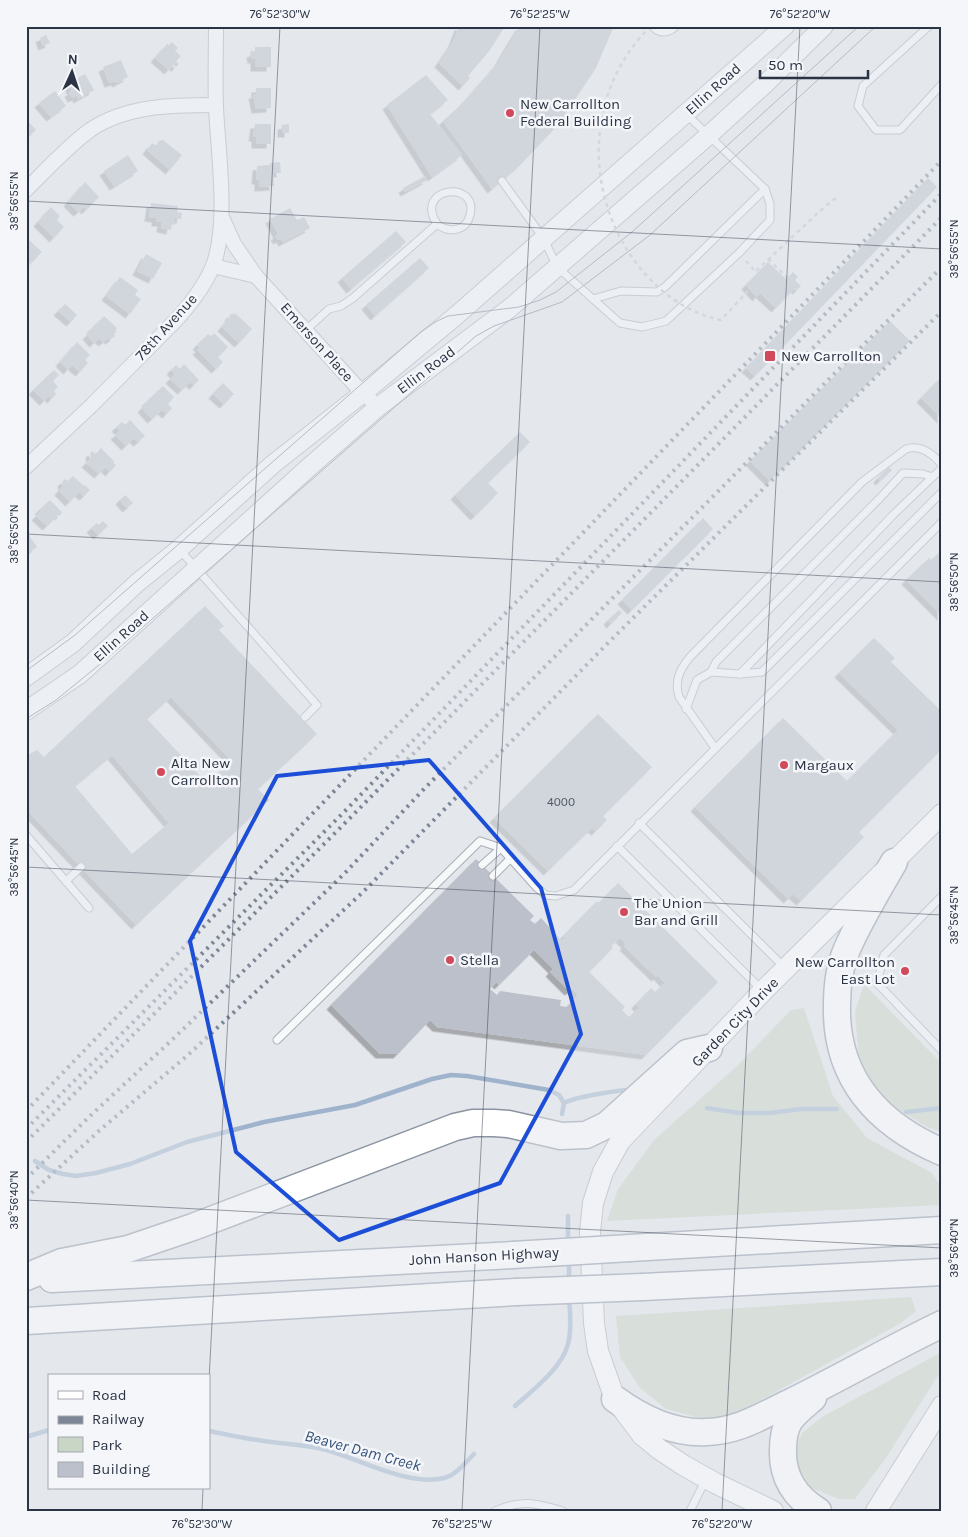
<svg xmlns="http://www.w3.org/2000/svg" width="968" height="1537" viewBox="0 0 968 1537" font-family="Karla,sans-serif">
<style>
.green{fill:#c9d6c5}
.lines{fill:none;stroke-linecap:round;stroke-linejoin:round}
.stream{stroke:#9fb4cc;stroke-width:4.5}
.building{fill:#bbc0ca;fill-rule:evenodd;filter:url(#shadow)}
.service-casing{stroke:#a9aeb7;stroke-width:9}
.minor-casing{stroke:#a9aeb7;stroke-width:16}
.tertiary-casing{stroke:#a9aeb7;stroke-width:20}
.secondary-casing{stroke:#a9aeb7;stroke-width:22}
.motorway-casing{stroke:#8b94a3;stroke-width:29}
.path{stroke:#c2c5cb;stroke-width:2.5;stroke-dasharray:4 4;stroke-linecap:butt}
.service{stroke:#f7f8fa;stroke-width:7}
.minor{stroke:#f7f8fa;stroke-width:14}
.tertiary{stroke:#f7f8fa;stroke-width:18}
.secondary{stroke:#fff;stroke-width:20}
.motorway{stroke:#fff;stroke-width:26}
.tram{stroke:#7d8696;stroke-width:1}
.rail{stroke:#7d8696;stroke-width:4;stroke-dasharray:2.5 5;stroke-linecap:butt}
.motorway-bridge-casing{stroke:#8b94a3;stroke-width:29;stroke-linecap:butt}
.path-bridge{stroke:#c2c5cb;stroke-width:2.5;stroke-dasharray:4 4;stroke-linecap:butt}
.motorway-bridge{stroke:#fff;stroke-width:26}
.marked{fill:none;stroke:#1d4ed8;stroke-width:4;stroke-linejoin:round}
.ticks{fill:none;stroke:#2b3445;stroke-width:1;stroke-opacity:0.45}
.poi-dot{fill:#d1495b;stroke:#f4f6f9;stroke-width:2}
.labels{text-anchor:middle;stroke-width:5;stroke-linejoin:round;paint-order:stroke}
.number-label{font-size:12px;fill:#4f5766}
.street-label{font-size:15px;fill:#2b3445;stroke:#f4f6f9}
.poi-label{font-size:15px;fill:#2b3445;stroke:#f4f6f9;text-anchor:start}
.water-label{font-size:16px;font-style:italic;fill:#34527a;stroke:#f4f6f9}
.neatline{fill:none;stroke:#2b3445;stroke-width:2}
.ticks-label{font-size:12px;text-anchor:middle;fill:#2b3445}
</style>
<defs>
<filter id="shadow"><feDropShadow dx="-4.5" dy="4.5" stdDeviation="0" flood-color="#0004"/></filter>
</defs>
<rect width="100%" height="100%" fill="#e4e7ec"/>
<!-- green -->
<g class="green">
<polygon points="864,984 942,1064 942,1132 927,1127 887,1102 860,1075 855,1012"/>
<polygon points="804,1008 833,1096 867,1138 932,1173 942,1189 942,1205 607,1221 618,1189 655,1139 737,1066 791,1010"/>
<polygon points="911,1297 916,1311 901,1323 734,1415 707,1420 666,1409 640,1388 620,1357 616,1316"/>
<polygon points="938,1354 942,1354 942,1369 886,1458 855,1499 839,1499 811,1488 797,1473 794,1452 802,1433 822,1417"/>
</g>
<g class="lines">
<!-- stream -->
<g class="stream">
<polyline points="707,1108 739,1113 770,1113 801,1109 837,1109"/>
<polyline points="906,1112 942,1108"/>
<path d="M562,1114L564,1103C575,1097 618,1090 631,1090"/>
<polyline points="35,1161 49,1170 63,1174 76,1176 96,1173 130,1164 187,1142 264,1122 355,1105 432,1079 451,1075 467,1076 549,1090 559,1095 564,1103"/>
<polyline points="568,1216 568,1244"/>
<polyline points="569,1259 569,1282"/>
<path d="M515,1406C533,1390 562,1368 568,1344C572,1329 570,1312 569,1297"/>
<path d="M209,1431C225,1434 241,1438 258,1440C279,1444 301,1444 322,1449C359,1458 408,1487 444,1478C456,1475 466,1462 474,1454"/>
<polyline points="26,1437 49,1430"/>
</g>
</g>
<!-- building -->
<g class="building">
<polygon points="459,26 505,26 490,50 468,76 470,78 463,86 439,63 453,42"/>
<polygon points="520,26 614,26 596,68 558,125 520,165 492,189 443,121 462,104 498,63"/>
<polygon points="46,35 50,43 43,46 40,38"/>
<polygon points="172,42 178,48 175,51 181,56 176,61 179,64 176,67 173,65 169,70 155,58 167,44 169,45"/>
<polygon points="255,47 271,47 271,67 255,67 255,59 252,59 251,53 255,52"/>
<polygon points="121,60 128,77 117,83 116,81 109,83 103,67"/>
<polygon points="85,74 94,90 78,99 77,96 72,98 69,92 72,91 68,83"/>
<polygon points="426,75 448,100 430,114 462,155 432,177 387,105"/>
<polygon points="256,88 271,88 271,108 256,109 253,94 256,94"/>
<polygon points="55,91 66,106 51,117 39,103"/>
<polygon points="26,119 36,130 26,139"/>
<polygon points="255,124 271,124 271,144 256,144 256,137 253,137"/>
<polygon points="289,124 289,133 282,133 282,125"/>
<polygon points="163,140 182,155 170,170 147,150 152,143 156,146 159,141"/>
<polygon points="128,155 138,171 114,186 104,171"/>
<polygon points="280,162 281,173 273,173 274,186 259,187 259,180 256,180 257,166 270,165 270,163"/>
<polygon points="425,176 427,180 405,192 403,188"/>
<polygon points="928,178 937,187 755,376 746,368"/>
<polygon points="85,182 99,197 86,210 84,207 78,212 68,202"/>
<polygon points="151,203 178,206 177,212 182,213 181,219 175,218 175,225 172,224 171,230 161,228 162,222 156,222 156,218 149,217"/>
<polygon points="51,207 60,216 57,220 64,227 54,238 38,222"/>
<polygon points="290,208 297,220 304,217 310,228 283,242 281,238 278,240 275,236 278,234 270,219"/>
<polygon points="396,231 406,242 351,289 342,278"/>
<polygon points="29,240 42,252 26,268 26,243"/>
<polygon points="146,254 162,263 153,279 137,271"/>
<polygon points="420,258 429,268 375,316 366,305"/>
<polygon points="768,262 786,279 793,272 798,277 795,280 801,286 797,290 795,288 776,308 760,293 757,297 746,285"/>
<polygon points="120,277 138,290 135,295 141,299 130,314 106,296"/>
<polygon points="65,304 77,315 71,322 58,311"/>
<polygon points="232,313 234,315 235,313 252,329 239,343 222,327 230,317 229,316"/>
<polygon points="104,316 117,328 115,330 117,331 114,334 115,336 110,340 108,338 103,342 99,338 94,343 87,335 92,330 91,329"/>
<polygon points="890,321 910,341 770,481 750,461"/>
<polygon points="214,333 228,347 218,357 223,362 216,369 197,350 200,348 197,345 208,334 211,336"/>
<polygon points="77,342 90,355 85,360 88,363 80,372 72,365 68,370 60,362"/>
<polygon points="184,364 199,380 194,385 190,382 182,390 170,379 175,374 171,370 176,365 180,369"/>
<polygon points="54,370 59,375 53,381 58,387 54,391 56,394 52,399 49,396 44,401 33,390"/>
<polygon points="942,376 942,419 921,398"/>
<polygon points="223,383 234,394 224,404 213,394"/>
<polygon points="163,386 174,397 168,404 172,408 167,414 162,410 152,419 142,408 147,403 146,402"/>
<polygon points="130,420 145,436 138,442 134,438 126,446 115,435 120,431 116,427 122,422 125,425"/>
<polygon points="520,432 530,442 488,483 498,493 475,516 455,495"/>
<polygon points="101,448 114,461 113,463 116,465 110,472 105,467 99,474 86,463 91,458 90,454 92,451 96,454"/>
<polygon points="889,467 892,470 880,481 878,478"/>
<polygon points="73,476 84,486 85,485 90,490 84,496 79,492 70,502 59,491 63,486 62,482 65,479 68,481"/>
<polygon points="125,495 133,503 127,508 120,500"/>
<polygon points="50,500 61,511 62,513 59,516 58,515 47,526 36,516 41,511 39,510"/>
<polygon points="703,518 713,529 632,610 622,600"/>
<polygon points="103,521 108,526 98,535 91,528 97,523 99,525"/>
<polygon points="26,531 37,547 26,554"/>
<polygon points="942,550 942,616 906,580 929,558 931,560"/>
<path d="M205,606L224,626L219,630L317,734L258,789L269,800L136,925L26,809V756L37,750L44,757ZM171,697L232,761L207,783L147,719ZM112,755L169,823L132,854L75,786Z"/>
<polygon points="619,610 622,613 611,624 608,620"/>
<polygon points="874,638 895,658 891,662 939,709 942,706 942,749 859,832 864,837 801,901 793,894 788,899 695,807 783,718 847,781 898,730 839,673"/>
<polygon points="598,714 652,767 603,816 607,820 596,831 592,828 548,871 494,818"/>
<path d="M476,859L534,916L530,920L535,924L541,918L562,941L565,938L563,936L597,901L599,903L618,883L718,982L646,1055L437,1027L430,1020L398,1054H380L331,1005ZM620,938L626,944L624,946L656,977L658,975L665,983L655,992L651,988L636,1004L639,1008L629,1017L622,1010L625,1007L589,972L613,948L611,946ZM534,950L553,969L550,972L569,991L572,989L578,995L567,1007L560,1006L561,1000L500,991L497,995L490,989L496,982L499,985Z"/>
</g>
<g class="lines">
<defs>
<g id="service">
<polyline points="929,26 863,86 858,106 876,130 900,130 942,84"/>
<polyline points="502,181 544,239 557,267 620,323 642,327 666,321 739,253 770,220 770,204 765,189 686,114"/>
<polyline points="593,299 621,291 657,292 665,287 765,189"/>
<path d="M306,330L329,309L341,306L353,298L437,224C413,187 479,179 470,215C466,232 448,233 437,224"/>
<polyline points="179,549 317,705 305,717"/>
<polyline points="711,672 716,662 880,498 903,473 923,474 932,477"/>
<polyline points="740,674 895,513 942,468"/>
<polyline points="686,709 697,680 711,672 740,674 762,672 942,492"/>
<path d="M715,748L679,697C674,681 680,669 690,657L862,482L906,449C921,444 933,454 942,465"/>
<polyline points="639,823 784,967"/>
<polyline points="26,835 89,908"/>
<polyline points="617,846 762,990"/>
<polyline points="482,865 501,848"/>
<polyline points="493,876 511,858"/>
<polyline points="66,881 81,867"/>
<polyline points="942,896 884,955 877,983 942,1051"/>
<polyline points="277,1040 480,841 501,848 537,888 546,895 556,896 574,890 942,522"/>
<path d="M495,1511C521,1499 536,1503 563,1511"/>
<polyline points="690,1511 706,1479"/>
</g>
<g id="minor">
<path d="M657,26C662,30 666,29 671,26"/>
<path d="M26,190C46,170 67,147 90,130C127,105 173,105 216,105"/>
<polyline points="222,217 234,244 256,276 357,387 378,407"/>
<polyline points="213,266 256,276"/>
<path d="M26,467L92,405L179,317C192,302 205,285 213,266C229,223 218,153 216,107C215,80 216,53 216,26"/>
</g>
<g id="tertiary">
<polyline points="26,677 73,643 137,583 179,549 272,465 363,393 458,314 785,26"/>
<polyline points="26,711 80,674 308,468 378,407 510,308 709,135 765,84 824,26"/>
</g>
<g id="secondary">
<polyline points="773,1511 715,1483 683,1465 659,1449 642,1435 615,1399 598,1351 594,1323 590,1232 593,1203 603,1172 620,1141 763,991 942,814"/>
<polyline points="876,1511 942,1406"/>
</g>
<g id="motorway">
<path d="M894,862C878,890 860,919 847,949C839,967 837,986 837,1005C835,1078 877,1124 942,1152"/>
<polyline points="630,1248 942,1230"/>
<polyline points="26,1277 62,1262 128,1249 193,1227 455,1127 473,1123 494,1123 508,1124 561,1136 586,1135 607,1125 687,1053 709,1048"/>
<polyline points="52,1279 513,1255"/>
<polyline points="643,1287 942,1272"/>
<polyline points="26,1321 516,1292"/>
<path d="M813,1398C805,1405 796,1412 790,1420C784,1429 783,1440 783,1450C782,1477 795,1497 818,1511"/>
<path d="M615,1399C641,1418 674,1434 707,1432C739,1431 761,1416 789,1403C840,1378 890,1349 942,1324"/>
</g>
</defs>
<!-- service casing -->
<use href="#service" class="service-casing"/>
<!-- minor casing -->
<use href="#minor" class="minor-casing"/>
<!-- tertiary casing -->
<use href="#tertiary" class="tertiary-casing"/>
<!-- secondary casing -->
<use href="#secondary" class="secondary-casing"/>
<!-- motorway casing -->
<use href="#motorway" class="motorway-casing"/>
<!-- path -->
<g class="path">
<polyline points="768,259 794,284"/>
<polyline points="746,261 755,271"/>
<polyline points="761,277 756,271 820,211 838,196"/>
</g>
<!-- service -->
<use href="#service" class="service"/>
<!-- minor -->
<use href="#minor" class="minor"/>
<!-- tertiary -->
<use href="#tertiary" class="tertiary"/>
<!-- secondary -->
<use href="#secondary" class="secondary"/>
<!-- motorway -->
<use href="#motorway" class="motorway"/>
<!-- tram -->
<g class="tram">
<polyline points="26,671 75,635 422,331 437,321 448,316 519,307 540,300 556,292 632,232 859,26"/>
<polyline points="26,719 56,700 104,661 476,336 494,326 562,302 650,235 876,26"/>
</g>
<!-- rail -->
<g class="rail">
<polyline points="26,1111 942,160"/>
<polyline points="26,1129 344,812 942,193"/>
<polyline points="26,1142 350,818 942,217"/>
<polyline points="26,1179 89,1117 173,1039 345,873 423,790 834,374 942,267"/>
<polyline points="26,1198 100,1130 188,1055 363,892 613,638 942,311"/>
</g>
<defs>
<g id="motorway-bridge">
<polyline points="513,1255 630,1248"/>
<polyline points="516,1292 643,1287"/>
</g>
</defs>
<!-- motorway-bridge casing -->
<use href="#motorway-bridge" class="motorway-bridge-casing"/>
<!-- path-bridge -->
<path class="path-bridge" d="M651,26C581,94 583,206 647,276C667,298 692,314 721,320L748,291"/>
<!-- motorway-bridge -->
<use href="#motorway-bridge" class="motorway-bridge"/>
</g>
<!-- marked area -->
<path d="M0 0H968V1537H0ZM429,760L541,888L581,1034L500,1183L339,1240L236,1152L190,941L277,776Z" fill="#e4e7ec" fill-opacity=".55" fill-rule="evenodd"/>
<path class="marked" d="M429,760L541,888L581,1034L500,1183L339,1240L236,1152L190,941L277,776Z"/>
<!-- ticks -->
<path class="ticks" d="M26,201L942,249M26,534L942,582M26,867L942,915M26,1200L942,1248M209,1380L280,26M202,1511L203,1488M462,1511L540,26M722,1511L800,26"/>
<!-- markers -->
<g class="poi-dot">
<circle cx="510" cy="113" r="5"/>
<rect x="764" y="350" width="12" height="12" rx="2.5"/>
<circle cx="784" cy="765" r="5"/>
<circle cx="161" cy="772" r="5"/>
<circle cx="624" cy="912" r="5"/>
<circle cx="450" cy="960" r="5"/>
<circle cx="905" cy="971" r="5"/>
</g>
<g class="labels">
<!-- number labels -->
<g class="number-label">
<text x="561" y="806">4000</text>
</g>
<!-- street labels -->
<g class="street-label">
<text transform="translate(713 89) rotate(-42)" y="5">Ellin Road</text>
<text transform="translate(166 327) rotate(-48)" y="5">78th Avenue</text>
<text transform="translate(317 342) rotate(48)" y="5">Emerson Place</text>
<text transform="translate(426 370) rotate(-37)" y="5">Ellin Road</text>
<text transform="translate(121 636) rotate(-42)" y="5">Ellin Road</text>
<text transform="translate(735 1022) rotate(-46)" y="5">Garden City Drive</text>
<text transform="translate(484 1256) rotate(-3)" y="5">John Hanson Highway</text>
</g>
<!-- poi labels -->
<g class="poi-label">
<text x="520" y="109">New Carrollton<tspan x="520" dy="17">Federal Building</tspan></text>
<text x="781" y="361">New Carrollton</text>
<text x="171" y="768">Alta New<tspan x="171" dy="17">Carrollton</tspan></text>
<text x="794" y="770">Margaux</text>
<text x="634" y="908">The Union<tspan x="634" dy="17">Bar and Grill</tspan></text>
<text x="460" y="965">Stella</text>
<text x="895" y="967" text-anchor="end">New Carrollton<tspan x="895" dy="17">East Lot</tspan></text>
</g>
<!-- water labels -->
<g class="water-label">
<text transform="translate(363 1450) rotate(15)" y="6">Beaver Dam Creek</text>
</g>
</g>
<!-- border -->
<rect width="968" height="1537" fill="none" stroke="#f4f6f9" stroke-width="55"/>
<!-- legend -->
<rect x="48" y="1374" width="162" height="115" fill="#f4f6f9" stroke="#a4a8b1"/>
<rect x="58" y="1391" width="25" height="8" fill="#ffffff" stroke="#a4a8b1"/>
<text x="92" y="1400" font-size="15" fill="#2b3445">Road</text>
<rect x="58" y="1416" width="25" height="8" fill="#7d8696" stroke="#a4a8b1"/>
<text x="92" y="1424" font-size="15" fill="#2b3445">Railway</text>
<rect x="58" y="1437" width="25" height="15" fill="#c9d6c5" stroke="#a4a8b1"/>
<text x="92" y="1450" font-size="15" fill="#2b3445">Park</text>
<rect x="58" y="1462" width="25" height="15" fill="#bbc0ca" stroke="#a4a8b1"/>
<text x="92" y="1474" font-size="15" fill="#2b3445">Building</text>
<!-- north arrow -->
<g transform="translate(72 72) rotate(3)" stroke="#f4f6f9" stroke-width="4" paint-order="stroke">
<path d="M0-4L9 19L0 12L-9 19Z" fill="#2b3445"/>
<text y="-8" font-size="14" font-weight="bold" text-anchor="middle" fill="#2b3445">N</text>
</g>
<!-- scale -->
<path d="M760 70v8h108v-8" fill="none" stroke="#2b3445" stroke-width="2.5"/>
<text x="768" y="70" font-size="15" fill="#2b3445" stroke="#f4f6f9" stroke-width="4" paint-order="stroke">50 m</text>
<rect x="28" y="28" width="912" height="1482" class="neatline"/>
<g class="ticks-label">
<text x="280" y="18">76°52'30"W</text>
<text x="540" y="18">76°52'25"W</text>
<text x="800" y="18">76°52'20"W</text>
<text transform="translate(14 201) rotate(-90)" y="4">38°56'55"N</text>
<text transform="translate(954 249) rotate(-90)" y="4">38°56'55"N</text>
<text transform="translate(14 534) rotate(-90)" y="4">38°56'50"N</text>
<text transform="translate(954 582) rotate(-90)" y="4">38°56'50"N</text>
<text transform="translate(14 867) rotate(-90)" y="4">38°56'45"N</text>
<text transform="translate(954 915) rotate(-90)" y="4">38°56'45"N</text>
<text transform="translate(14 1200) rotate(-90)" y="4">38°56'40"N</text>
<text transform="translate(954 1248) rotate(-90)" y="4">38°56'40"N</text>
<text x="202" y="1528">76°52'30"W</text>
<text x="462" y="1528">76°52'25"W</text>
<text x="722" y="1528">76°52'20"W</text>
</g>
</svg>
